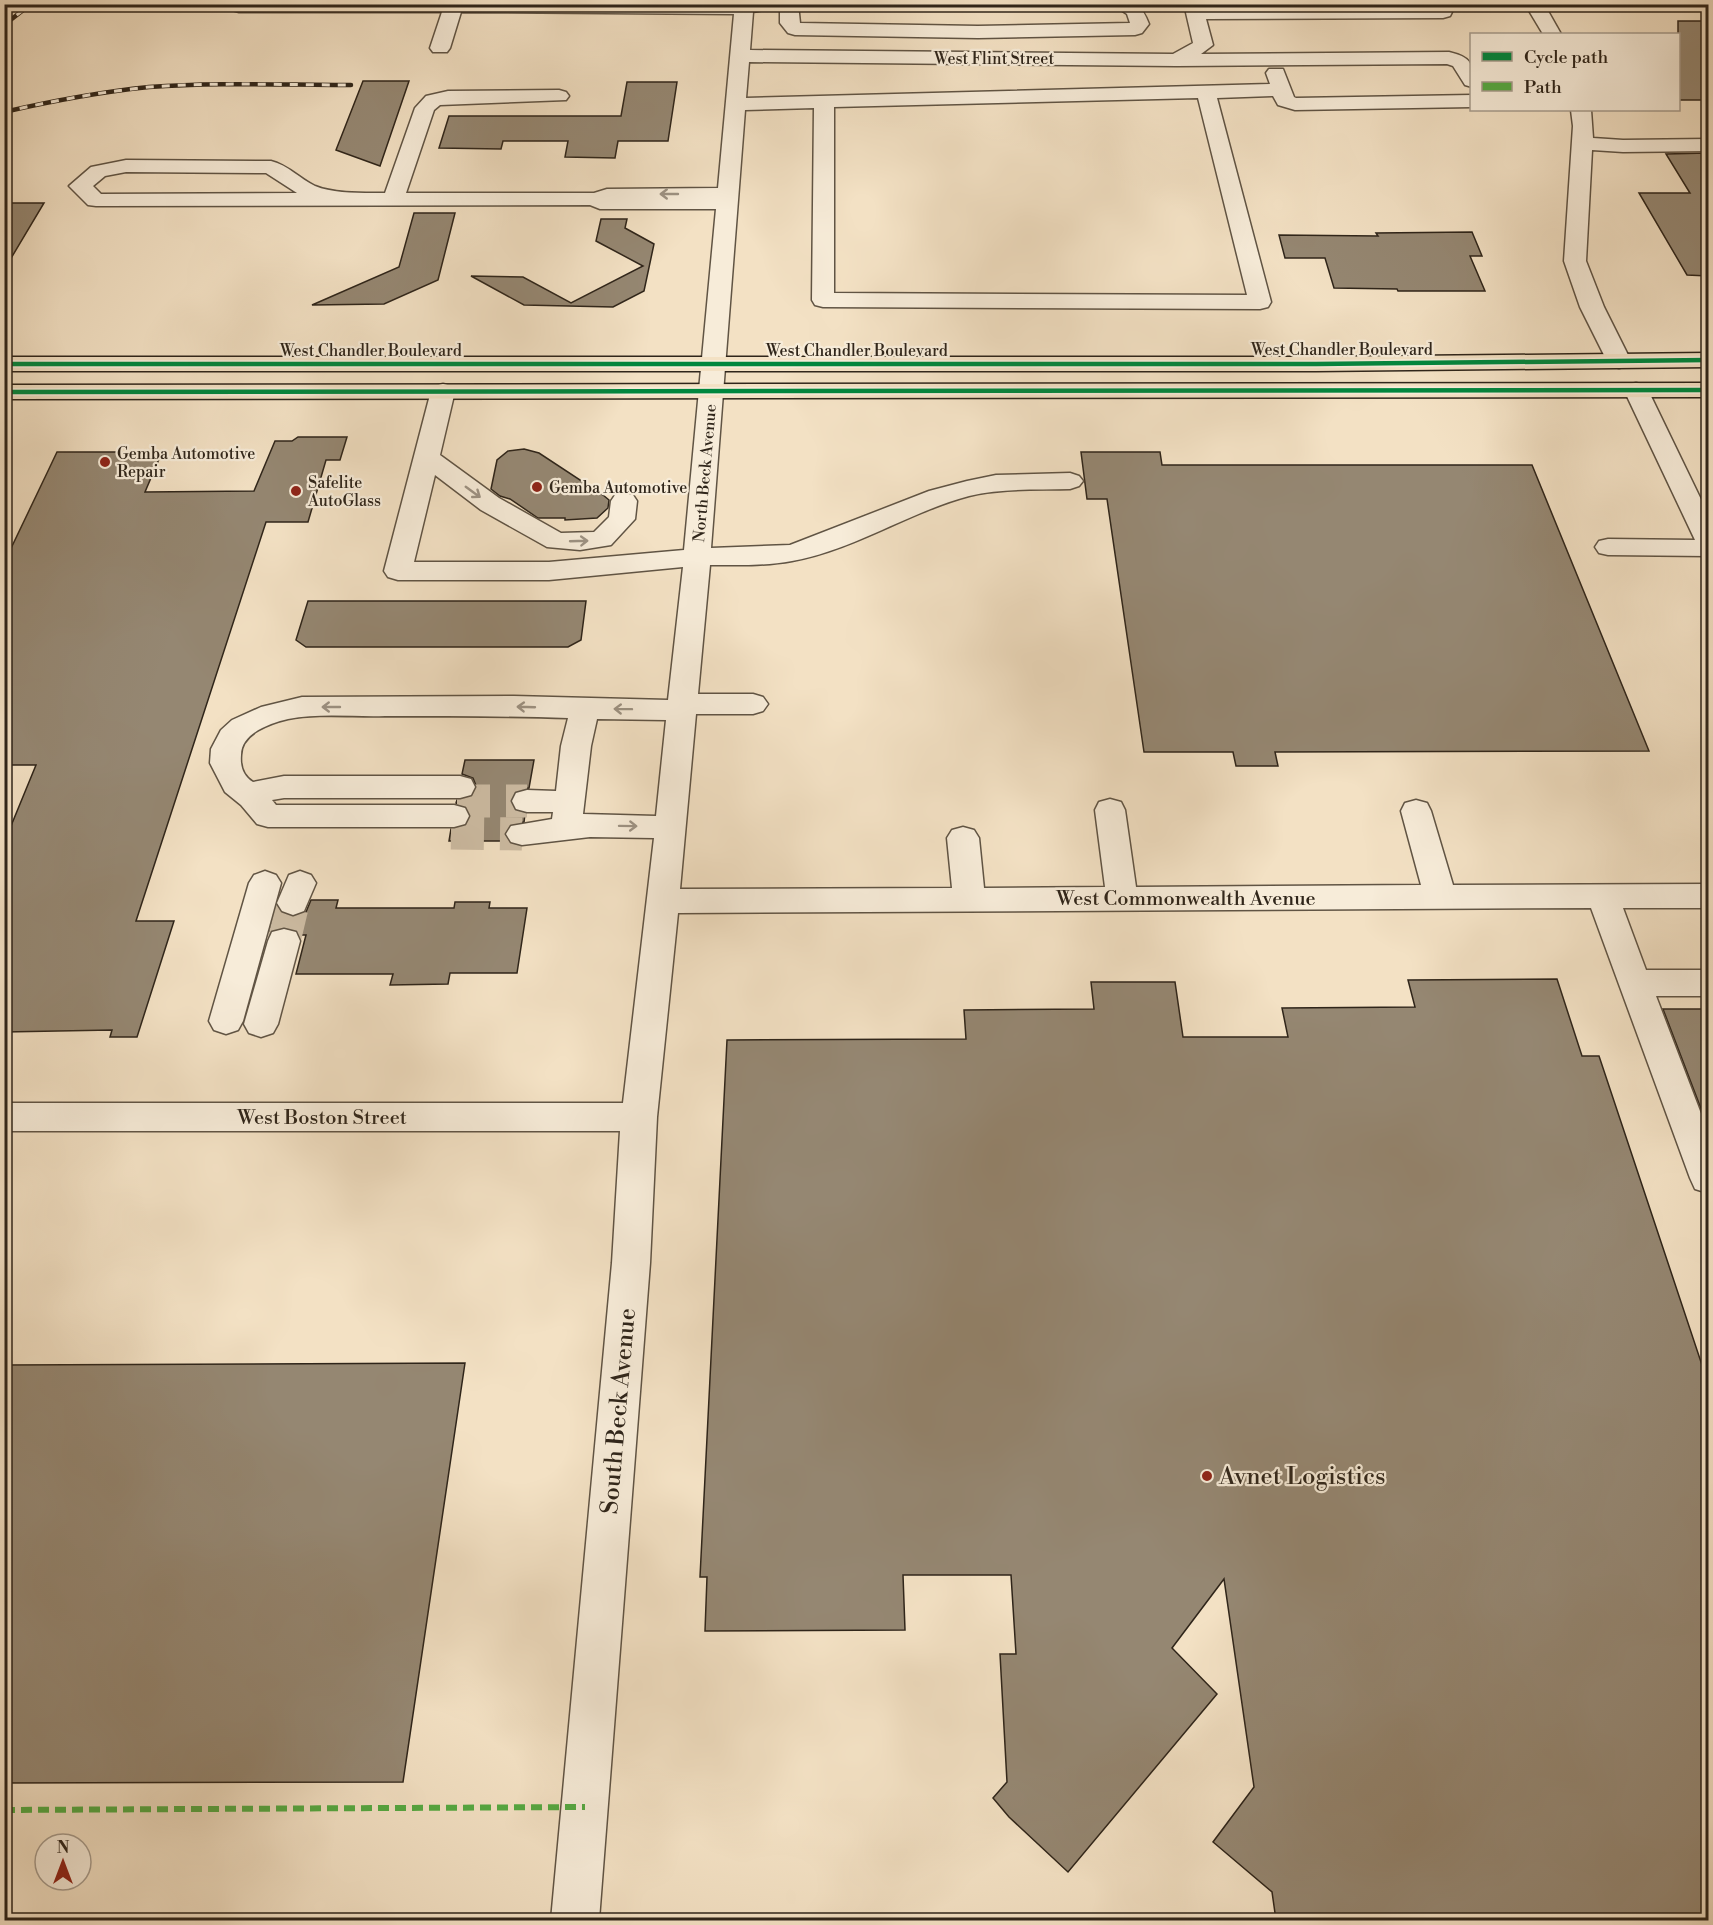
<svg xmlns="http://www.w3.org/2000/svg" width="1713" height="1925" viewBox="0 0 1713 1925" font-family="'Libre Bodoni',serif">
<style>
.building{fill:#958772;stroke:#2f251a;stroke-width:1.5}
.lines{fill:none;stroke-linecap:round;stroke-linejoin:round}
.minor-tunnel{stroke:#ccbba2;stroke-width:33;stroke-dasharray:33 16;stroke-linecap:butt}
.minor-casing{stroke:#605444;stroke-width:3}
.major-casing{stroke:#2f251a;stroke-width:3}
.minor{fill:#f7ecd9;fill-rule:evenodd}
.major{fill:#f3e1c4;fill-rule:evenodd}
.rail-casing{stroke:#2f251a;stroke-width:4.5}
.rail{stroke:#f7ecd9;stroke-width:3;stroke-dasharray:8;stroke-linecap:butt}
.quiet{stroke:#54aa42;stroke-width:6;stroke-dasharray:11 6;stroke-linecap:butt}
.cycleway-casing{stroke:#f7ecd9;stroke-width:8}
.cycleway{stroke:#00873e;stroke-width:4.5}
.oneway{stroke:#9d9283}
.poi-dot{fill:#8f2418;stroke:#f7ecd9;stroke-width:2}
.labels{text-anchor:middle;stroke-width:4.5;stroke-linejoin:round;paint-order:stroke}
.far-street-label{font-size:16px;fill:#2f251a;stroke:#f7ecd9}
.far-poi-label{font-size:16px;fill:#2f251a;stroke:#f7ecd9;text-anchor:start}
.street-label{font-size:20px;fill:#2f251a;stroke:#f7ecd9}
.near-street-label{font-size:24px;fill:#2f251a;stroke:#f7ecd9}
.near-poi-label{font-size:24px;fill:#2f251a;stroke:#f7ecd9;text-anchor:start}
</style>
<rect width="100%" height="100%" fill="#f3e1c4"/>
<filter id="stains"><feTurbulence type="fractalNoise" baseFrequency=".00333" numOctaves="4"/><feColorMatrix values="0 0 0 0 .2 0 0 0 0 .09 0 0 0 0 .02 0 0 0 .5 -.17"/></filter>
<radialGradient id="worn" r=".72"><stop offset=".6" stop-color="#630" stop-opacity="0"/><stop offset="1" stop-color="#630" stop-opacity=".3"/></radialGradient>
<!-- building -->
<g class="building">
<rect x="1678" y="21" width="30" height="79"/>
<polygon points="363,81 409,81 380,166 336,150"/>
<polygon points="627,82 677,82 668,141 618,141 615,158 565,157 568,141 503,141 501,149 439,148 449,116 621,116"/>
<polygon points="1708,153 1708,276 1687,275 1639,193 1690,193 1666,154"/>
<polygon points="4,203 44,203 4,270"/>
<polygon points="414,213 455,213 438,280 384,304 312,305 399,267"/>
<polygon points="601,219 627,219 625,228 654,244 644,291 613,307 524,305 471,276 523,277 571,303 643,266 596,241"/>
<polygon points="1472,232 1482,256 1470,256 1485,291 1398,291 1397,289 1334,288 1325,258 1285,258 1279,235 1378,236 1376,233"/>
<polygon points="298,437 347,437 340,460 326,460 308,522 266,522 136,921 174,921 137,1037 110,1037 112,1030 4,1032 4,843 36,765 4,765 4,563 47,473 57,452 162,452 145,492 254,491 275,441 292,441"/>
<polygon points="524,449 539,453 603,495 609,500 608,508 597,518 565,520 565,518 538,518 510,499 500,496 491,489 497,460 508,451"/>
<polygon points="1081,452 1160,452 1162,465 1532,465 1649,751 1275,752 1278,766 1236,766 1233,752 1144,752 1107,499 1087,499"/>
<polygon points="308,601 586,601 581,640 568,647 306,647 296,640"/>
<polygon points="465,760 534,760 529,788 515,791 510,800 514,810 525,814 524,822 509,825 504,833 508,841 449,841 451,829 466,826 471,817 467,807 456,803 457,800 472,797 477,788 473,778 462,774"/>
<polygon points="311,900 338,900 336,908 454,908 455,902 490,902 489,908 527,908 517,973 450,973 448,984 390,985 393,974 296,974 306,935 300,935 297,930 285,927 270,931 277,907 281,913 294,917 306,912"/>
<polygon points="1557,979 1582,1056 1599,1056 1708,1383 1708,1920 1276,1920 1272,1892 1213,1842 1254,1787 1224,1579 1172,1648 1217,1694 1068,1872 1009,1817 993,1798 1007,1782 1000,1654 1016,1654 1011,1575 903,1575 905,1630 705,1631 707,1577 700,1577 727,1040 966,1039 964,1010 1094,1009 1091,982 1175,982 1183,1037 1288,1037 1282,1008 1415,1007 1408,980"/>
<polygon points="1663,1009 1708,1009 1708,1127"/>
<polygon points="465,1363 403,1782 4,1783 4,1365"/>
</g>
<g class="lines">
<!-- minor-tunnel -->
<g class="minor-tunnel">
<polyline points="457,801 527,801"/>
<polyline points="451,833 522,834"/>
<polyline points="284,941 293,903"/>
</g>
<defs>
<g id="minor">
<path d="M231,4H771L769,9L753,12L750,50L1173,54L1193,43L1184,4H1202L1203,7L1448,4L1452,12L1450,16L1443,18L1206,19L1213,45L1201,54L1449,52C1474,58 1472,64 1472,87L1465,85L1453,66L1447,64L1177,66L749,62L746,98L1270,84L1266,73L1269,69H1283L1294,97L1296,98L1472,95V107L1295,110L1278,105L1273,96L1217,98L1271,302L1268,307L1260,309L823,307L815,305L812,300L814,108L745,110L711,548L790,545L929,491L967,481L996,475L1070,473L1079,476L1083,481L1079,486L1070,489C1036,490 1002,488 969,496C909,512 854,550 792,561C765,566 737,565 710,565L698,694H753L763,697L768,704L763,711L753,714H696L680,889L952,888L947,838L952,830L963,827L974,830L979,838L984,888L1105,887L1095,810L1099,802L1110,799L1121,802L1125,810L1136,887L1421,885L1401,811L1405,803L1416,800L1427,803L1431,811L1453,885L1708,884V908H1623L1646,970H1708V996H1656L1708,1132V1193L1695,1189L1690,1178L1591,908L678,913L657,1117L650,1263L599,1920H551L612,1263L620,1131H4V1103H623L654,838L590,837L522,845L511,842L506,834L511,826L552,819L553,812H527L516,809L512,801L516,793L527,790L556,791L561,746L568,718C507,716 446,716 385,716C353,717 319,713 288,719C271,723 241,733 241,755C240,766 243,776 253,782L284,776H460L471,779L475,787L471,795L460,798H284L272,800L276,805H454L465,808L469,816L465,824L454,827H268L257,824L241,805L225,792L210,763L211,749L221,730L232,720L261,707L302,697L514,696L668,700L683,567L549,580H398L388,577L384,571L431,391L434,386L443,384L452,386L455,391L440,455L499,498L561,533L594,532L609,517L611,501L615,495L624,493L633,495L637,501L635,519L611,545L580,550L547,547L481,510L435,475L414,562H549L684,550L716,209H600L590,205L96,206L88,205L69,186L91,167L126,160L271,161C288,165 300,179 315,186C334,194 365,193 385,193L415,108L426,96L448,91L559,90L566,92L569,96L566,100L440,105L434,110L406,193H594L607,189L718,188L734,14L461,12L450,48L447,52H433L430,48L442,12H239L232,10ZM1198,98L1247,295L834,293V107ZM126,172L266,173L297,193L101,194L93,186L105,176ZM597,719L666,720L656,816L583,814L591,746Z"/>
<path d="M780,4H798L800,23L978,26L1130,23L1127,14L1112,4C1135,4 1140,1 1149,24L1142,33L1135,35L978,38L795,35L788,33L780,23Z"/>
<polygon points="1525,4 1544,4 1561,34 1543,34"/>
<polygon points="1571,110 1591,110 1593,138 1623,140 1708,139 1708,151 1623,152 1592,150 1586,261 1604,307 1631,361 1627,366 1619,368 1611,366 1607,361 1580,307 1564,261 1573,126"/>
<polygon points="1636,383 1645,385 1648,390 1708,514 1708,556 1608,555 1599,553 1595,547 1599,541 1608,539 1695,540 1624,390 1627,385"/>
<polygon points="265,871 276,875 281,883 243,1021 238,1030 226,1034 214,1030 209,1021 249,883 254,875"/>
<polygon points="300,871 311,875 316,883 304,911 293,915 282,911 277,903 289,875"/>
<polygon points="284,929 296,932 300,941 278,1024 273,1033 261,1037 249,1033 244,1024 268,941 272,932"/>
</g>
<g id="major">
<polygon points="1708,353 1708,367 1316,371 4,371 4,357 1316,357"/>
<polygon points="1708,383 1708,397 4,399 4,385"/>
</g>
</defs>
<!-- minor casing -->
<use href="#minor" class="minor-casing"/>
<!-- major casing -->
<use href="#major" class="major-casing"/>
<!-- minor -->
<use href="#minor" class="minor"/>
<!-- major -->
<use href="#major" class="major"/>
<defs>
<g id="rail">
<polyline points="4,25 31,4"/>
<path d="M4,112C52,101 100,92 149,87C216,82 284,85 351,85"/>
</g>
</defs>
<!-- rail casing -->
<use href="#rail" class="rail-casing"/>
<!-- rail -->
<use href="#rail" class="rail"/>
<!-- quiet -->
<polyline class="quiet" points="4,1810 585,1807"/>
<defs>
<g id="cycleway">
<polyline points="4,364 1316,364 1708,360"/>
<polyline points="4,392 1708,390"/>
</g>
</defs>
<!-- cycleway casing -->
<use href="#cycleway" class="cycleway-casing"/>
<!-- cycleway -->
<use href="#cycleway" class="cycleway"/>
</g>
<!-- one-way arrows -->
<defs><path id="oneway-shaft" d="M-6 0H5M1.5-3L5.5 0L1.5 3" fill="none" stroke-width="1.6" stroke-linecap="round" stroke-linejoin="round" transform="scale(1.5)"/></defs>
<g class="oneway">
<use href="#oneway-shaft" transform="translate(669 194) rotate(180)"/>
<use href="#oneway-shaft" transform="translate(473 492) rotate(36)"/>
<use href="#oneway-shaft" transform="translate(579 541) rotate(-2)"/>
<use href="#oneway-shaft" transform="translate(331 707) rotate(180)"/>
<use href="#oneway-shaft" transform="translate(526 707) rotate(-178)"/>
<use href="#oneway-shaft" transform="translate(623 709) rotate(-179)"/>
<use href="#oneway-shaft" transform="translate(628 826) rotate(1)"/>
</g>
<!-- markers -->
<g class="poi-dot">
<circle cx="105" cy="462" r="6"/>
<circle cx="537" cy="487" r="6"/>
<circle cx="296" cy="491" r="6"/>
<circle cx="1207" cy="1476" r="6"/>
</g>
<g class="labels">
<!-- far-street labels -->
<g class="far-street-label">
<text x="994" y="64">West Flint Street</text>
<text x="1342" y="355">West Chandler Boulevard</text>
<text x="371" y="356">West Chandler Boulevard</text>
<text x="857" y="356">West Chandler Boulevard</text>
<text transform="translate(704 473) rotate(-85)" y="6">North Beck Avenue</text>
</g>
<!-- far-poi labels -->
<g class="far-poi-label">
<text x="117" y="459">Gemba Automotive<tspan x="117" dy="18">Repair</tspan></text>
<text x="308" y="488">Safelite<tspan x="308" dy="18">AutoGlass</tspan></text>
<text x="549" y="493">Gemba Automotive</text>
</g>
<!-- street labels -->
<g class="street-label">
<text x="1186" y="905">West Commonwealth Avenue</text>
<text x="322" y="1124">West Boston Street</text>
</g>
<!-- near-street labels -->
<g class="near-street-label">
<text transform="translate(618 1411) rotate(-85)" y="8">South Beck Avenue</text>
</g>
<!-- near-poi labels -->
<g class="near-poi-label">
<text x="1219" y="1484">Avnet Logistics</text>
</g>
</g>
<!-- margin -->
<rect width="1713" height="1925" fill="none" stroke="#f3e1c4" stroke-width="24"/>
<rect x="6" y="6" width="1701" height="1913" fill="none" stroke="#2f251a" stroke-width="3"/>
<rect x="12" y="12" width="1689" height="1901" fill="none" stroke="#2f251a" stroke-width="1.5"/>
<!-- legend -->
<rect x="1470" y="33" width="210" height="78" fill="#f7ecd9" stroke="#a79c8d" stroke-width="1.5"/>
<rect x="1482" y="52" width="30" height="9" fill="#00873e" stroke="#a79c8d" stroke-width="1.5"/>
<text x="1524" y="63" font-size="18" fill="#2f251a">Cycle path</text>
<rect x="1482" y="82" width="30" height="9" fill="#54aa42" stroke="#a79c8d" stroke-width="1.5"/>
<text x="1524" y="93" font-size="18" fill="#2f251a">Path</text>
<!-- north arrow -->
<g transform="translate(63 1862)"><circle r="28" fill="#f7ecd9" stroke="#a79c8d" stroke-width="1.5"/>
<path d="M0-4.5L10 22L0 15L-10 22Z" fill="#8f2418"/>
<text y="-9" font-size="16" font-weight="bold" text-anchor="middle" fill="#2f251a">N</text>
</g>
<rect width="100%" height="100%" filter="url(#stains)"/>
<rect width="100%" height="100%" fill="url(#worn)"/>
</svg>
